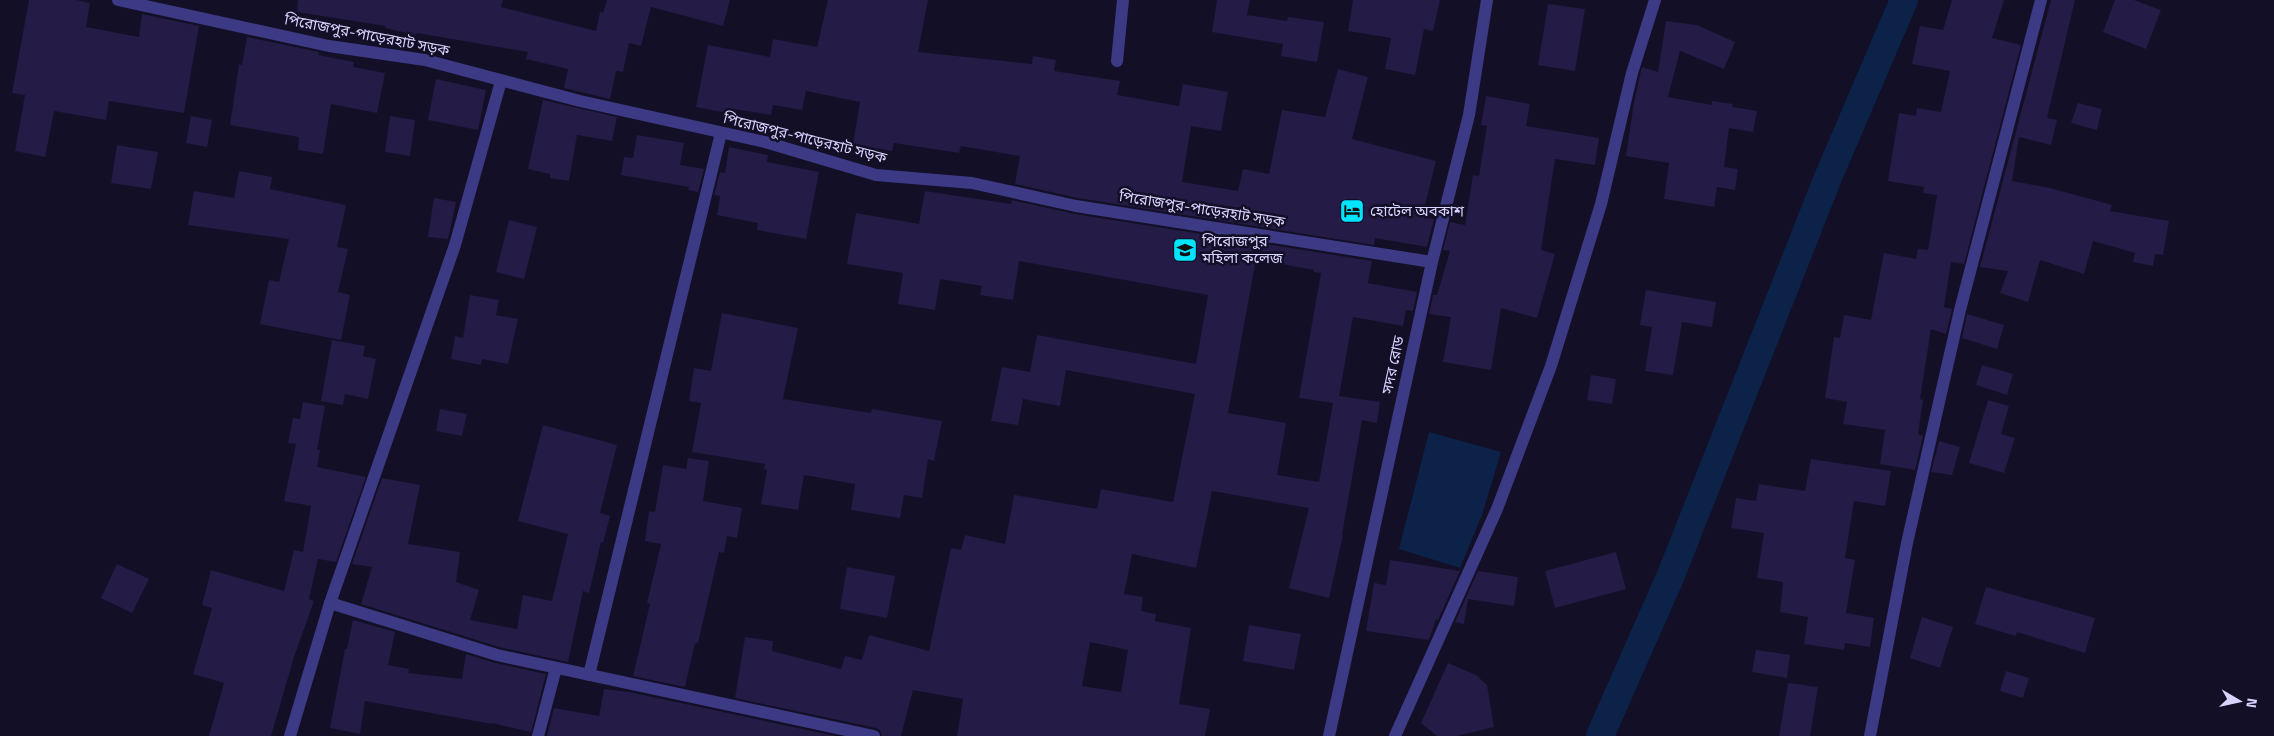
<svg xmlns="http://www.w3.org/2000/svg" width="2274" height="736" viewBox="0 0 2274 736" font-family="'Titillium Web','Noto Sans Bengali',sans-serif">
<style>
.water{fill:#0c2248}
.lines{fill:none;stroke-linecap:round;stroke-linejoin:round}
.canal{stroke:#0c2248;stroke-width:28}
.building{fill:#241b47;fill-rule:evenodd}
.minor{stroke:#3d3a85;stroke-width:12}
.tertiary{stroke:#3d3a85;stroke-width:12}
.labels{text-anchor:middle;stroke-width:5;stroke-linejoin:round;paint-order:stroke}
.street-label{font-size:15px;fill:#d9d4ff;stroke:#130f26}
.poi-label{font-size:15px;fill:#d9d4ff;stroke:#130f26;text-anchor:start}
</style>
<rect width="100%" height="100%" fill="#130f26"/>
<!-- water -->
<polygon class="water" points="1429,432 1501,452 1482,515 1460,568 1399,549"/>
<g class="lines">
<!-- canal -->
<polyline class="canal" points="1600,736 1671,575 1827,180 1904,0"/>
</g>
<!-- building -->
<g class="building">
<polygon points="29,0 76,0 90,3 86,27 139,37 142,14 199,26 184,113 109,101 106,120 54,111 45,157 15,151 25,95 12,93"/>
<polygon points="298,0 503,0 501,7 596,31 600,12 603,13 607,0 730,0 723,26 651,7 641,46 629,43 623,72 616,71 610,99 564,88 568,69 526,59 528,52 417,33 416,35 385,28 386,26 297,12"/>
<polygon points="828,0 928,0 918,52 1032,64 1033,56 1056,60 1054,71 1120,81 1117,95 1179,106 1183,84 1228,92 1221,131 1191,126 1182,182 1238,191 1243,169 1269,174 1282,110 1325,117 1338,69 1368,77 1352,139 1436,161 1422,217 1434,219 1427,247 1375,238 1374,245 1078,198 1015,184 1020,156 961,146 959,153 894,143 892,151 853,144 860,102 806,91 802,110 773,105 771,115 728,108 727,113 696,107 708,45 770,57 773,39 817,47"/>
<polygon points="1217,0 1250,0 1247,15 1287,21 1288,17 1324,22 1317,62 1281,56 1283,44 1212,32"/>
<polygon points="1353,0 1440,0 1433,31 1424,29 1415,75 1385,69 1391,38 1348,31"/>
<polygon points="1952,0 2004,0 1992,38 2021,45 1964,264 1951,262 1944,307 1952,309 1946,334 1931,329 1920,399 1923,400 1918,434 1923,436 1915,470 1880,464 1885,430 1843,424 1847,402 1825,398 1834,337 1840,338 1844,315 1871,320 1884,253 1916,259 1918,249 1928,250 1937,195 1923,193 1924,187 1888,181 1899,113 1916,116 1917,108 1941,112 1950,71 1912,64 1920,26 1943,30"/>
<polygon points="2051,0 2075,0 2047,118 2057,120 2051,145 2019,137 2012,181 2050,188 2112,205 2110,211 2169,221 2163,255 2155,254 2153,266 2133,262 2135,253 2093,241 2084,274 2040,260 2028,302 2000,293 2008,271 1980,267"/>
<polygon points="2115,0 2134,0 2161,10 2146,49 2103,32"/>
<polygon points="1548,4 1585,9 1575,71 1538,65"/>
<polygon points="1666,21 1697,25 1735,42 1724,69 1680,51 1668,97 1712,105 1712,101 1733,104 1732,107 1757,111 1753,132 1729,128 1724,167 1738,169 1735,190 1717,187 1714,207 1664,199 1669,163 1626,156 1634,102 1640,75 1642,67 1658,72"/>
<polygon points="247,37 319,52 318,55 354,62 353,67 385,73 377,113 331,104 323,154 298,150 299,137 230,125 239,64 242,65"/>
<polygon points="436,79 486,90 478,130 428,120"/>
<polygon points="1486,96 1530,104 1526,126 1599,138 1595,165 1555,159 1541,250 1555,254 1537,318 1501,308 1491,370 1443,362 1451,317 1429,314 1433,295 1437,295 1450,251 1443,250 1450,222 1465,225 1473,175 1479,176 1487,126 1481,125"/>
<polygon points="543,100 617,117 612,141 577,135 569,181 550,178 550,174 528,169"/>
<polygon points="2078,103 2102,109 2097,130 2071,123"/>
<polygon points="191,116 212,120 207,147 186,143"/>
<polygon points="390,116 415,120 410,156 385,152"/>
<polygon points="637,135 684,143 680,165 704,169 698,192 688,190 689,187 621,175 624,157 633,158"/>
<polygon points="117,145 158,152 151,189 111,183"/>
<polygon points="729,147 768,155 767,162 819,172 806,239 757,230 758,223 717,215 720,196 714,195 720,172 725,173"/>
<polygon points="239,171 272,177 270,189 346,205 337,247 348,249 338,292 350,295 341,340 260,324 269,280 279,282 289,239 188,225 194,191 234,198"/>
<path d="M925,191L1011,204L1012,200L1075,214L1372,261L1368,283L1417,292L1413,311L1406,310L1403,326L1353,317L1339,396L1380,402L1377,423L1362,420L1342,535H1343L1329,598L1289,588L1309,508L1212,491L1196,568L1132,554L1124,594L1143,597L1141,611L1156,614L1155,621L1191,628L1179,704L1210,709L1205,736H957L963,699L913,690L901,736H882L880,730L876,728L735,698L745,637L773,641L772,651L841,669L845,656L862,660L869,635L929,651L951,548L961,550L965,535L1005,544L1014,495L1097,509L1101,489L1173,502L1195,394L1066,370L1060,406L1023,399L1018,425L991,421L1002,367L1030,372L1037,335L1196,364L1208,295L1019,261L1013,300L980,295L982,286L940,279L935,310L898,304L903,273L847,264L856,213L919,224ZM1256,259L1314,270V272L1321,273L1299,398L1333,403L1319,482L1277,475L1286,423L1228,413ZM1090,642L1128,650L1121,692L1082,686Z"/>
<polygon points="434,198 456,202 448,239 428,237"/>
<polygon points="509,220 537,227 524,279 496,272"/>
<polygon points="1646,290 1716,302 1712,327 1682,322 1673,375 1645,371 1652,327 1640,325"/>
<polygon points="470,295 499,300 496,315 518,319 508,364 482,359 481,365 451,359 455,336 463,338"/>
<polygon points="722,313 798,328 783,399 871,413 872,409 942,421 934,461 928,459 922,498 904,495 900,518 851,510 855,484 804,475 798,510 761,504 767,470 764,469 765,464 692,452 701,403 689,401 694,368 711,371"/>
<polygon points="1967,314 2004,325 1997,349 1962,338"/>
<polygon points="332,340 365,346 363,356 376,359 368,399 345,394 343,405 321,401"/>
<polygon points="1982,365 2013,374 2007,395 1976,385"/>
<polygon points="1591,375 1616,379 1612,404 1587,400"/>
<polygon points="1988,400 2009,406 2001,434 2015,438 2004,473 1969,463"/>
<polygon points="303,402 325,406 317,450 320,450 317,467 366,477 336,562 318,559 309,599 314,601 294,657 271,736 209,736 224,683 193,674 212,608 202,605 211,570 284,591 294,550 303,552 311,506 284,501 296,444 288,443 293,418 300,419"/>
<polygon points="440,409 467,414 462,436 436,431"/>
<polygon points="543,425 617,445 600,513 610,516 603,543 601,542 589,593 583,591 568,662 499,647 361,604 372,567 352,564 382,478 420,485 408,544 460,552 456,582 479,590 470,620 517,629 523,595 552,601 568,534 518,521"/>
<polygon points="1939,441 1960,447 1952,475 1931,472"/>
<polygon points="688,458 709,461 703,501 742,508 737,538 727,536 724,553 719,552 698,643 695,643 685,687 633,676 650,604 647,603 661,544 645,541 649,511 655,512 663,465 686,469"/>
<polygon points="1811,459 1891,471 1885,506 1854,501 1845,558 1855,560 1846,613 1874,618 1870,647 1845,643 1844,650 1804,644 1808,617 1780,612 1783,582 1757,578 1764,533 1731,528 1736,498 1756,501 1759,484 1805,491"/>
<polygon points="1616,552 1626,589 1555,608 1545,571"/>
<polygon points="1390,560 1460,571 1438,620 1436,619 1429,640 1366,631 1374,583 1386,585"/>
<polygon points="117,564 149,579 132,613 101,598"/>
<polygon points="847,567 895,576 887,618 840,609"/>
<polygon points="1478,571 1518,577 1514,606 1468,599 1464,624 1455,622"/>
<polygon points="1986,587 2095,618 2085,653 2017,632 2016,636 1975,624"/>
<polygon points="1922,617 1953,627 1940,668 1910,658"/>
<polygon points="353,620 395,632 388,665 409,669 408,673 462,679 466,654 495,663 546,674 531,732 492,723 492,724 365,701 360,734 330,728 345,649 347,649"/>
<polygon points="1249,625 1301,634 1294,670 1243,661"/>
<polygon points="1756,650 1790,655 1787,678 1752,672"/>
<polygon points="1448,663 1476,675 1487,685 1494,727 1457,736 1437,736 1421,723"/>
<polygon points="2006,671 2029,678 2023,698 2000,691"/>
<polygon points="1788,683 1818,687 1810,736 1779,736"/>
<polygon points="604,689 629,692 835,736 547,736 554,708 599,716"/>
</g>
<g class="lines">
<!-- minor -->
<g class="minor">
<polyline points="118,0 329,46 425,60 580,101 765,142 876,175 972,183 1076,206 1432,262"/>
<polyline points="1117,61 1123,0"/>
<polyline points="330,603 497,655 874,736"/>
<polyline points="589,675 721,133"/>
<polyline points="290,736 330,603 455,245 501,81"/>
<polyline points="538,736 556,668"/>
<polyline points="1395,736 1497,509 1551,366 1601,204 1632,73 1655,0"/>
<polyline points="1870,736 1907,543 1960,310 2041,0"/>
</g>
<!-- tertiary -->
<polyline class="tertiary" points="1329,736 1432,262 1469,115 1487,0"/>
</g>
<!-- icons -->
<defs>
<symbol id="hotel-square" viewBox="-11 -11 22 22"><rect x="-9" y="-9" width="18" height="18" rx="4" fill="#00e5ff" stroke="#130f26"/><path d="M-6-4.5h1.5V1H6V5H4.5V3h-9V5H-6ZM-4 0a1.8 1.8 0 1 1 3.6 0ZM.5 0V-2.5h3Q6-2.5 6 0Z" fill="#111"/></symbol>
<symbol id="university-square" viewBox="-11 -11 22 22"><rect x="-9" y="-9" width="18" height="18" rx="4" fill="#00e5ff" stroke="#130f26"/><path d="M0-5L7-2L0 1L-7-2ZM-4 1L0 2.5L4 1V4Q0 6-4 4Z" fill="#111"/></symbol>
</defs>
<g fill-rule="evenodd">
<use href="#hotel-square" x="1338" y="197" width="28" height="28"/>
<use href="#university-square" x="1171" y="236" width="28" height="28"/>
</g>
<g class="labels">
<!-- street labels -->
<g class="street-label">
<text transform="translate(367 35) rotate(11)" y="5">পিরোজপুর-পাড়েরহাট সড়ক</text>
<text transform="translate(805 138) rotate(14)" y="5">পিরোজপুর-পাড়েরহাট সড়ক</text>
<text transform="translate(1202 209) rotate(9)" y="5">পিরোজপুর-পাড়েরহাট সড়ক</text>
<text transform="translate(1393 365) rotate(-78)" y="5">সদর রোড</text>
</g>
<!-- poi labels -->
<g class="poi-label">
<text x="1370" y="216">হোটেল অবকাশ</text>
<text x="1202" y="246">পিরোজপুর<tspan x="1202" dy="17">মহিলা কলেজ</tspan></text>
</g>
</g>
<!-- north arrow -->
<g transform="translate(2239 701) rotate(99)" stroke="#130f26" stroke-width="4" paint-order="stroke">
<path d="M0-4L9 19L0 12L-9 19Z" fill="#d9d4ff"/>
<text y="-8" font-size="14" font-weight="bold" text-anchor="middle" fill="#d9d4ff">N</text>
</g>
</svg>
